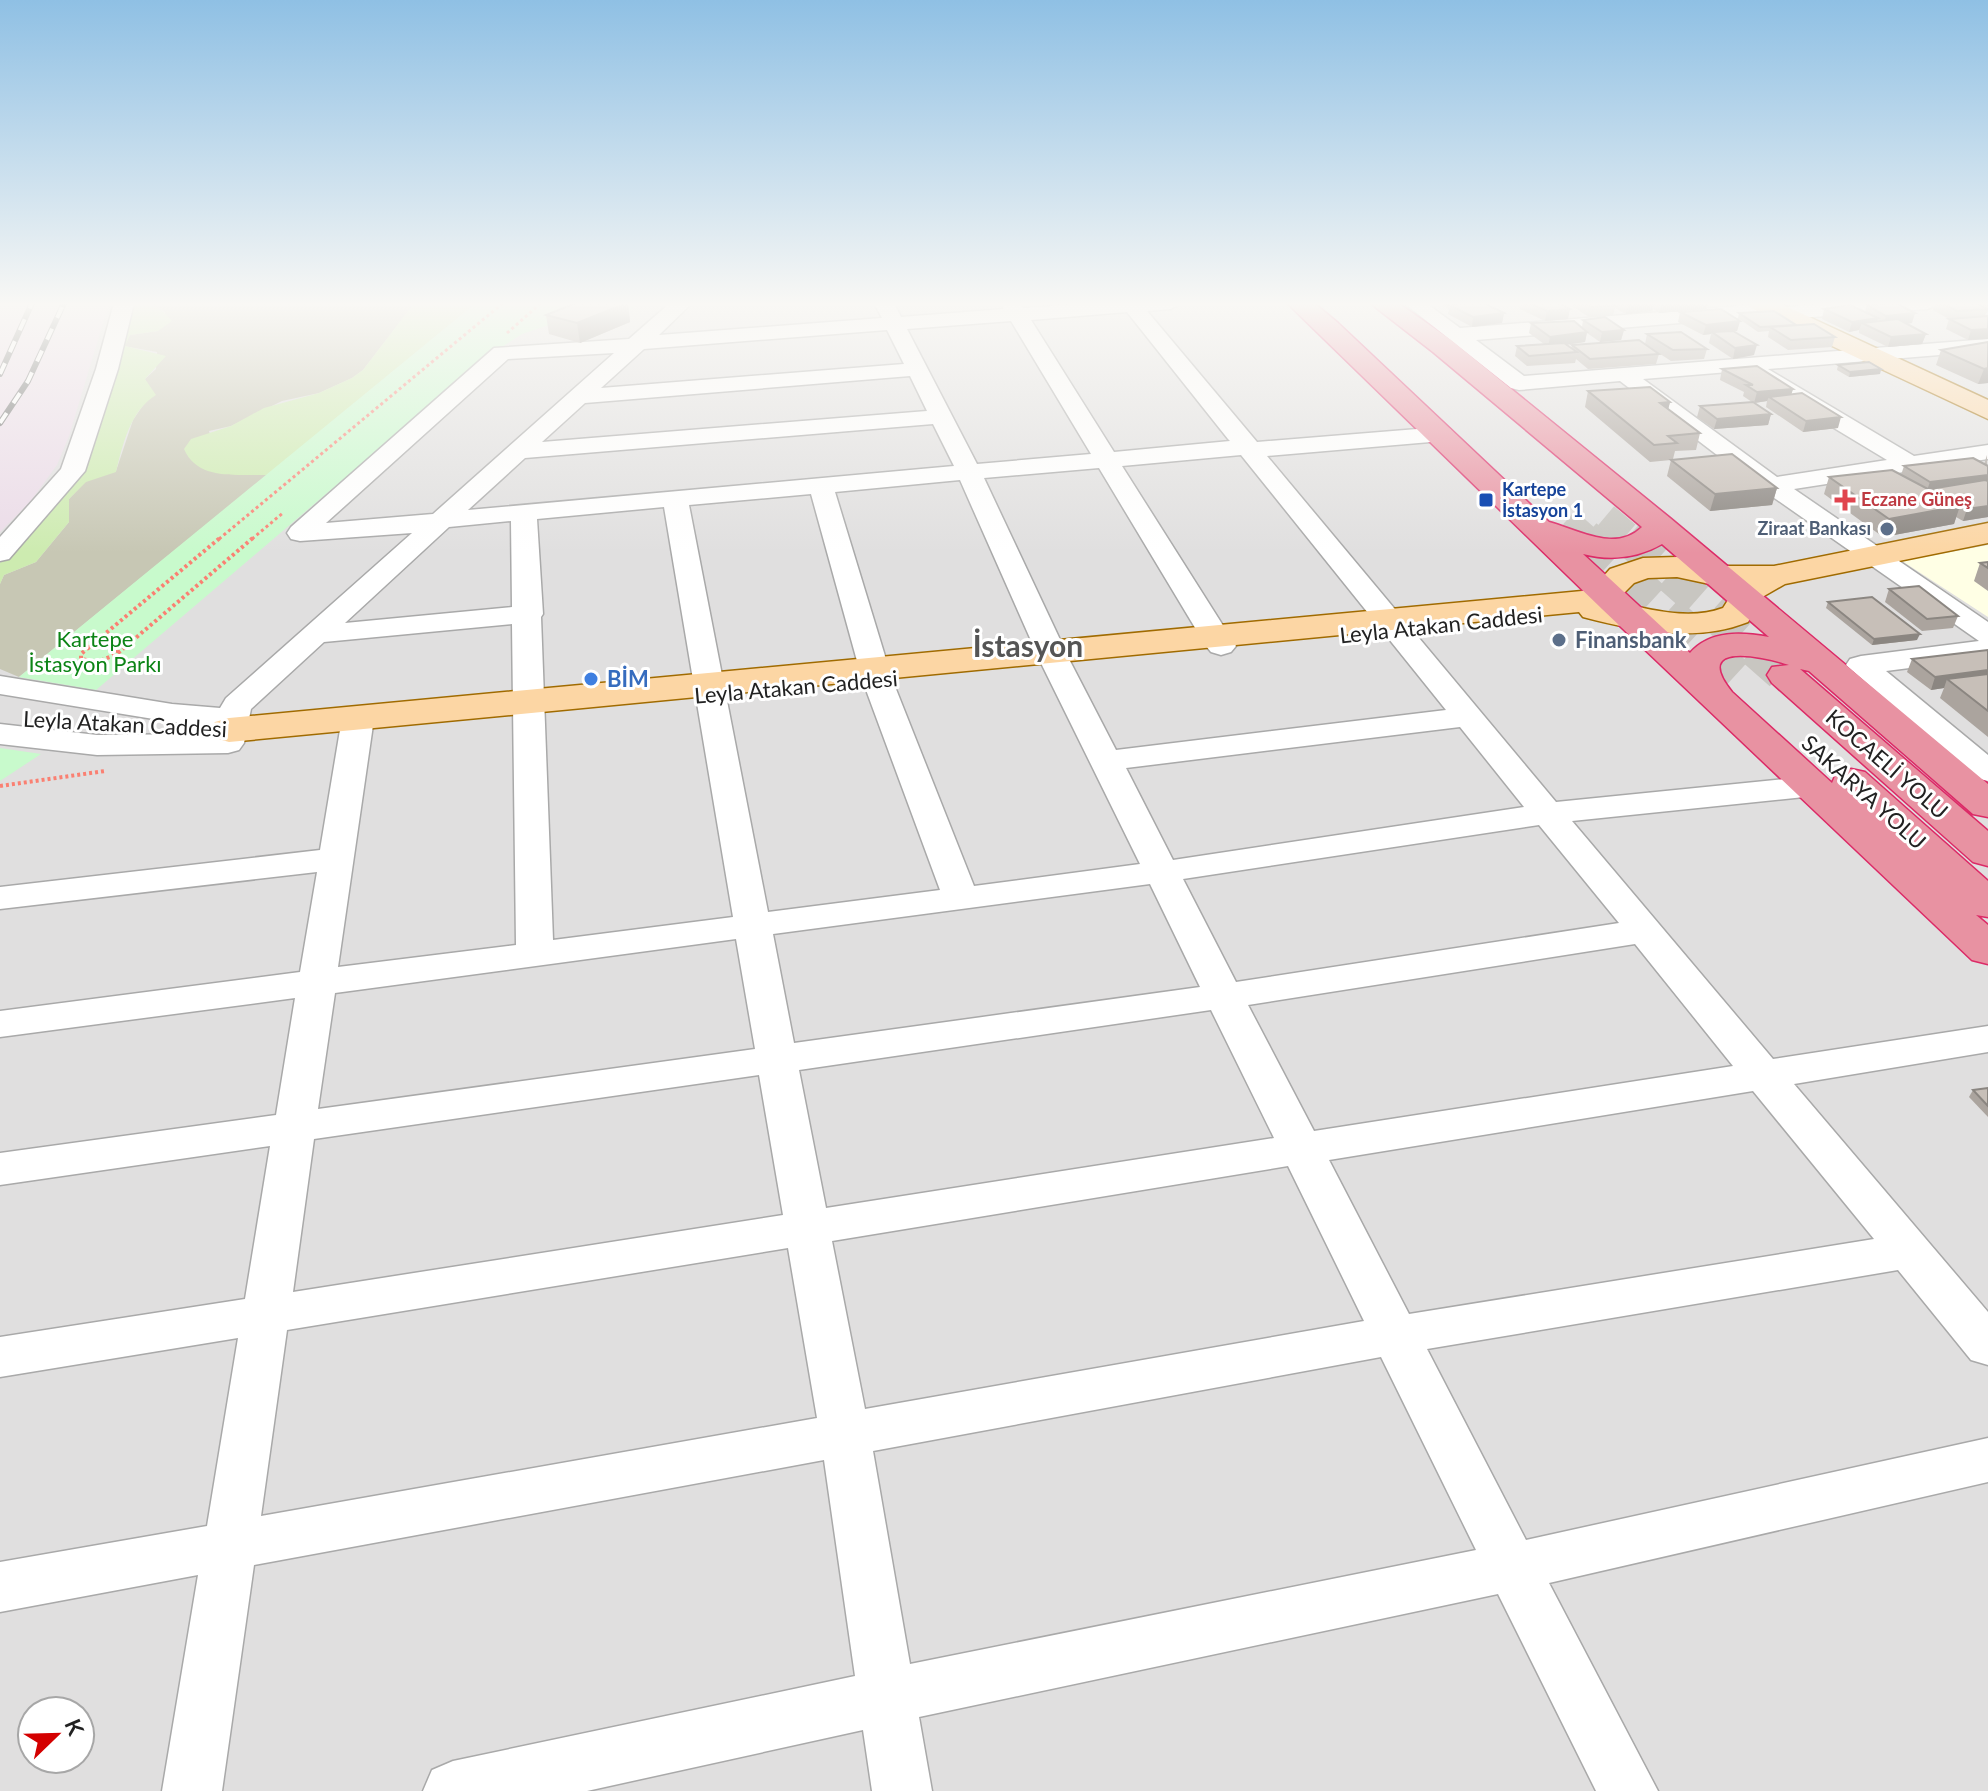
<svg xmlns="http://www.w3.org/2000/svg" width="1988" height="1791" viewBox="0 0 1988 1791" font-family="Lato,sans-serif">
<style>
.residential{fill:#e0dfdf;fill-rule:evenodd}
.industrial{fill:#ebdbe8}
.education{fill:#ffffe5}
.construction{fill:#c7c7b4}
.grass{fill:#cdebb0}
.park{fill:#c8facc}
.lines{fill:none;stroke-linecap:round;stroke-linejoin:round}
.highway-tunnel-far1{stroke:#c8c6c1;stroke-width:28;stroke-dasharray:28 14;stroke-linecap:butt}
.highway-tunnel{stroke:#c8c6c1;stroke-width:37;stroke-dasharray:37 19;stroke-linecap:butt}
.minor-casing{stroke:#a9a9a9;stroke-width:3}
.major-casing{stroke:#a06b00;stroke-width:3}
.highway-casing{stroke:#dc2a67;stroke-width:3}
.path-far1{stroke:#fa8072;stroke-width:3;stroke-dasharray:3 3;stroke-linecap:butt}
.path{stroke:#fa8072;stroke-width:4;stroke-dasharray:3 3;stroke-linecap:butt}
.minor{fill:#fff;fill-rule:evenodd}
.major{fill:#fcd6a4;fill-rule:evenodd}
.highway{fill:#e892a2;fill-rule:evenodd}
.rail-casing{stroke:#707070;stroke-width:6}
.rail{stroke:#fff;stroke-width:4;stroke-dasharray:12;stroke-linecap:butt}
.wall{fill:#aba49e}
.shaded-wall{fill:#8b8681}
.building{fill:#c7bfb8;stroke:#8b8681;stroke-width:2}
.transit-dot{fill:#1a4fb4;stroke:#fff;stroke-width:3}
.health-dot{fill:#e0444e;stroke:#fff;stroke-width:3}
.service-dot{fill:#5c6f8a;stroke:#fff;stroke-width:3}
.shop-dot{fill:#3f7fe0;stroke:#fff;stroke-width:3}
.labels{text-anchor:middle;stroke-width:6;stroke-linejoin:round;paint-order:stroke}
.far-transit-label{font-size:18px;font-weight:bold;fill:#164399;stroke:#fff;text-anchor:start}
.far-health-label{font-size:18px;font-weight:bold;fill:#be3a42;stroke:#fff;text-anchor:start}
.far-service-label{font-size:18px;font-weight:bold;fill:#4e5e75;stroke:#fff;text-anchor:end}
.street-label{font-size:22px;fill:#222;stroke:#fff}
.park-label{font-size:22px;fill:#0c8416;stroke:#fff}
.service-label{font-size:22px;font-weight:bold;fill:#4e5e75;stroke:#fff;text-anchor:start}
.shop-label{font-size:22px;font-weight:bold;fill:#366cbe;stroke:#fff;text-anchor:start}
.district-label{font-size:30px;font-weight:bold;fill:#555;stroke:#fff}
</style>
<rect width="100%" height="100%" fill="#f2efe9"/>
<!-- residential -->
<path class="residential" d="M0,303H1988V1791H0ZM32,1711H80V1759H32Z"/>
<!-- industrial -->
<polygon class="industrial" points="0,303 109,303 69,436 57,465 30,502 0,532"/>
<!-- education -->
<polygon class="education" points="1988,545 1988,617 1902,561"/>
<!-- construction -->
<polygon class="construction" points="149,303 408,303 413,305 363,370 352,378 319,393 282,401 231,426 209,431 221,473 267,475 19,677 0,669 0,584 4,575 36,562 69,522 69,499 86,481 116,471 133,420 146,401 148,387 145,379 156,369 157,352 124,346 130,335 158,331 165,312"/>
<!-- grass -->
<g class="grass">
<path d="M128,303C146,303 160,305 172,321L158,331L130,335L125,346L166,356L145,379L156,395C130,411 123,444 116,472L86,482L69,499V522L36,562L4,575L0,584V563L80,472Z"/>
<path d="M408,303H476L267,475C236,474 198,481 184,449L191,439L231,426L264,408L319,393L352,378L363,370L412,306Z"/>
</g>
<!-- park -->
<g class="park">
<polygon points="476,303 638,303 628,313 594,310 522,334 488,356 96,690 19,677"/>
<polygon points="0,748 41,754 0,781"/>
</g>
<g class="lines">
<!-- highway-tunnel-far1 -->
<g class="highway-tunnel-far1">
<polyline points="1605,517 1631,539"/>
<polyline points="1566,521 1586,539"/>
</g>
<!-- highway-tunnel -->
<g class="highway-tunnel">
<polyline points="1584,537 1740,680"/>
<polyline points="1628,537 1785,675"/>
</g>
<defs>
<g id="minor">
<polygon points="114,303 134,303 118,369 85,471 9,559 0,561 0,537 61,469 96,369"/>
<path d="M670,303H692L659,335L882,318L874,303H894L901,317L1004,309L1000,303H1020L1023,308L1094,303H1181L1171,309L1147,311L1257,442L1442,427L1450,429L1454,434L1450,439L1442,441L1267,456L1556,802L1814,776L1826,779L1831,786L1826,793L1814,796L1572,821L1773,1059L1988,1026V1052L1794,1084L1988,1312V1365L1971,1360L1898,1270L1427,1349L1526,1540L1988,1438V1482L1549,1583L1658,1791H1596L1498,1594L919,1717L932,1791H872L863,1730L587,1791H423L432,1770L453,1761L855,1676L824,1460L254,1565L222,1791H162L198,1575L0,1612V1562L207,1526L238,1338L0,1377V1337L245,1299L270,1146L0,1185V1153L276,1115L295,998L0,1037V1011L300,972L317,872L0,909V887L320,850L342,718L347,711L358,709L369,711L374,718L338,967L516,945L512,624L324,642L251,709L244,743L239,750L228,753L97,755L0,744V724L97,735L213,734L214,726L172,722L0,694V676L172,704L220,708L226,698L412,533L300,541L291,539L287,533L291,527L494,348L629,339ZM1127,312L1228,439L1230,441L1114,452L1031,320ZM1011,321L1091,454L977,464L907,329ZM887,330L904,364L601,388L644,349ZM614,353L433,514L326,523L508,359ZM910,376L927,411L542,442L585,403ZM933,424L954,466L468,510L525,458ZM1241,455L1446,710L1116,750L1071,663L984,478L1099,468L1206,646L1211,652L1221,655L1231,652L1236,646L1122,466ZM960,480L1041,663L1140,864L974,886L892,679L835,492ZM811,494L862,679L940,890L768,912L689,505ZM664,507L733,917L553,940L541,617L543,614L537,519ZM511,521L512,607L345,623L449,527ZM1460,727L1524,807L1173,860L1126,768ZM1539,825L1619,923L1236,982L1183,879ZM1150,884L1200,987L794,1043L773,934ZM736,939L755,1049L318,1109L335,993ZM1635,944L1733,1066L1314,1131L1248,1005ZM1211,1010L1274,1138L826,1208L799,1070ZM759,1075L783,1215L293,1292L314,1139ZM1753,1091L1874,1239L1409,1314L1329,1160ZM1288,1166L1364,1321L865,1409L832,1241ZM788,1248L817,1418L261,1516L287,1330ZM1381,1357L1476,1550L910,1664L873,1451Z"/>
<path d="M1404,303H1426L1460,328L1774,303L1783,307L1845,303H1938L1928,309L1784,319L1775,315L1476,340L1524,376L1988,339V351L1768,369L1914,456L1988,445V459L1794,489L1988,622V658L1886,671L1988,755V781L1976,778L1846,665L1850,659L1861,656L1979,641L1763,490L1620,381L1519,390L1511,388ZM1741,371V372L1887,460L1777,477L1643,379Z"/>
</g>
<g id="major">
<polygon points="1748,303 1779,303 1988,400 1988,419 1751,308"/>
<path d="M1988,523V543L1785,584L1764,596L1748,622C1695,643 1637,631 1583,617L1579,612L229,742L215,738L210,730L215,722L229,718L1582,591L1594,587L1610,569L1643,558L1677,557L1719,566H1774ZM1677,577L1719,586H1737L1723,608C1688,621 1650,609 1615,602L1634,583L1648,578Z"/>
</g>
<path id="highway" d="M1287,303H1314L1338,323L1549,522C1579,530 1615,553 1642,527L1433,352L1370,303H1398L1451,340L1670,518L1988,784V817L1973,814L1809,671L1800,669L1988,831V866L1973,862L1772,683L1767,675L1772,667L1789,665C1762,656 1691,641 1732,692L1832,783L1837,772L1851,769L1865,772L1988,881V917L1976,915L1988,925V964L1972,960L1602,609ZM1662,544L1769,637C1742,632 1710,630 1690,653L1583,554C1610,561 1638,558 1662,544Z"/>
</defs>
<!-- minor casing -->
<use href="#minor" class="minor-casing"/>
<!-- major casing -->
<use href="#major" class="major-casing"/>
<!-- highway casing -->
<use href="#highway" class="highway-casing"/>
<!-- path-far1 -->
<g class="path-far1">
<polyline points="507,333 541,303"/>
<polyline points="219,539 503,303"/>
<polyline points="252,539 284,512"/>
</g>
<!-- path -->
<g class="path">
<polygon points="104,644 119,648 117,654 97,662 81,659 81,654 88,648"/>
<polyline points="88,648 221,537"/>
<polyline points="118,653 254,537"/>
<polyline points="56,671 84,662"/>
<polyline points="0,786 105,771"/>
</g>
<!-- minor -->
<use href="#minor" class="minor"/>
<!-- major -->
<use href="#major" class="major"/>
<!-- highway -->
<use href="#highway" class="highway"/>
<defs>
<g id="rail">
<polyline points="0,374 32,303"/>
<polyline points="0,423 28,381 64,303"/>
</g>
</defs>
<!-- rail casing -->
<use href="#rail" class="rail-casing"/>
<!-- rail -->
<use href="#rail" class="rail"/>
</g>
<!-- wall -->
<g class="wall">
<polygon points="628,303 630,322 580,343 549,334 546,315"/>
<polygon points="1438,303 1484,303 1504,313 1502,323 1472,327 1448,314 1449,309"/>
<polygon points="1521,303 1559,303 1568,319 1545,321 1520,309"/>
<polygon points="1573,303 1708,303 1707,309 1659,313 1653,309 1652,311 1626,314 1615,308 1613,315 1589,317 1572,306"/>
<polygon points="1935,303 1988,303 1988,311 1968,340 1946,329 1949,319 1933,310"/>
<polygon points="1867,305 1912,323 1907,324 1926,334 1922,344 1888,347 1859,333 1859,330 1849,332 1822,319 1824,309 1865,312"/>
<polygon points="1680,312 1740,321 1737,331 1734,331 1754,355 1733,359 1709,343 1711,334 1703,335 1678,322"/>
<polygon points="1739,313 1796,325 1835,337 1832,347 1788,350 1768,337 1769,331 1758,332 1738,318"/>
<polygon points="1583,320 1624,330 1621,340 1600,342 1587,333 1585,342 1567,345 1571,348 1572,345 1645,344 1647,334 1707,349 1704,359 1671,361 1654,350 1659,354 1656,364 1588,369 1576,359 1575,363 1527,366 1515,356 1517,346 1544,344 1529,333 1531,323 1582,327"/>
<polygon points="1988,342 1988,383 1978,384 1936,365 1941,350"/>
<polygon points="1838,365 1881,369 1880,374 1849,377 1837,370"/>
<polygon points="1722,369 1793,389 1791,394 1838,428 1803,432 1766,407 1767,401 1755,403 1771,414 1768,425 1714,429 1697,417 1700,406 1752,402 1743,396 1744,392 1720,380"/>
<polygon points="1588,391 1670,402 1668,409 1700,433 1696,450 1675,451 1673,459 1777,488 1772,505 1710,511 1667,476 1671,460 1650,462 1585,407"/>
<polygon points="1987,455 1988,517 1963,521 1956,517 1954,524 1883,537 1824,494 1829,477 1901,475 1904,466 1984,464"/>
<polygon points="1988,562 1988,591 1974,581 1980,563"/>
<polygon points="1889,589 1958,616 1953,628 1922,631 1885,602"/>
<polygon points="1828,602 1917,640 1872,645 1826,608"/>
<polygon points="1988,650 1988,737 1940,698 1944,688 1931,690 1907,672 1912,659"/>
<polygon points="1988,1088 1988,1117 1969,1097 1973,1090"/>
</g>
<!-- shaded-wall -->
<g class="shaded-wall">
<polygon points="628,303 630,322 580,343 577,323"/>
<polygon points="1644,303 1654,303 1652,311 1626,314 1628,304"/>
<polygon points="1662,303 1708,303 1707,309 1659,313"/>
<polygon points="1570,309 1568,319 1545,321 1547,311"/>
<polygon points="1504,313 1502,323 1472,327 1473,317"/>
<polygon points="1915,313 1912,323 1883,326 1886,316"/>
<polygon points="1878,318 1875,328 1862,323 1859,330 1849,332 1852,322"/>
<polygon points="1740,321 1737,331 1714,334 1712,332 1711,334 1703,335 1706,325"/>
<polygon points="1988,329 1988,339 1968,340 1971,330"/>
<polygon points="1624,330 1621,340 1600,342 1602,332"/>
<polygon points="1587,332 1585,342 1548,347 1550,337"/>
<polygon points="1926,334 1922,344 1888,347 1891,337"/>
<polygon points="1757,345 1754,355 1733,359 1735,348"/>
<polygon points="1988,368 1988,383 1978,384 1984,369"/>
<polygon points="1881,369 1880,374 1849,377 1850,372"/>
<polygon points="1793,389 1790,399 1769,397 1767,401 1754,403 1757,392"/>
<polygon points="1670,402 1666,418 1660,403"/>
<polygon points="1771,414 1768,425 1714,429 1717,419"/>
<polygon points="1841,417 1838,428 1803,432 1806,421"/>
<polygon points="1988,475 1988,485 1926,493 1930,482"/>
<polygon points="1777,488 1772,505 1710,511 1715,494"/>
<polygon points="1960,506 1954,524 1883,537 1889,519"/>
<polygon points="1988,506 1988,517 1963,521 1967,509"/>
<polygon points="1920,634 1917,640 1872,645 1874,639"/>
<polygon points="1988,670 1988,682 1947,679 1944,688 1931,690 1935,677"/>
</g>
<!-- building -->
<g class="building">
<polygon points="576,303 627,303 577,323 546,315"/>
<polygon points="1467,303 1484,303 1504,313 1473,317 1449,305"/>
<polygon points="1529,303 1559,303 1570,309 1547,311"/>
<polygon points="1584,303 1611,303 1616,306 1591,307"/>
<polygon points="1896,303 1915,313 1886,316 1867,305"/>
<polygon points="1941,303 1976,303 1988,309 1957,311"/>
<polygon points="1850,305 1878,318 1852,322 1824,309"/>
<polygon points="1721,309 1740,321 1706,325 1680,312"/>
<polygon points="1774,311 1796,325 1760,327 1739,313"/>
<polygon points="1988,316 1988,329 1971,330 1949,319"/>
<polygon points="1605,317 1624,330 1602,332 1583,320"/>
<polygon points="1898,319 1926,334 1891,337 1862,323"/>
<polygon points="1574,321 1587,332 1550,337 1531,323"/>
<polygon points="1814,324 1835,337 1791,340 1770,327"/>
<polygon points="1733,331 1757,345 1735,348 1712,332"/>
<polygon points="1681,332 1707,349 1673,350 1647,334"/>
<polygon points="1639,340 1659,354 1590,359 1572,345"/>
<polygon points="1988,342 1988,368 1984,369 1941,350"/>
<polygon points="1564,343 1577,352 1529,356 1517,346"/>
<polygon points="1869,362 1881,369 1850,372 1838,365"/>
<polygon points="1757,366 1793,389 1757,392 1746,385 1753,385 1722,369"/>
<polygon points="1650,387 1670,402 1660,403 1700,433 1668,436 1677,443 1654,445 1588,391"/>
<polygon points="1802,393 1841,417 1806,421 1769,397"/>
<polygon points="1753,402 1771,414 1717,419 1700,406"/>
<polygon points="1732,454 1777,488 1715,494 1671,460"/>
<polygon points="1973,458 1988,466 1988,475 1930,482 1904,466"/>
<polygon points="1892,470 1960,506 1889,519 1829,477"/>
<polygon points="1985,480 1988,481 1988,506 1967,509 1930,489"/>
<polygon points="1988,562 1988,568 1980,563"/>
<polygon points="1919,586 1958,616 1927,619 1889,589"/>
<polygon points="1872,597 1920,634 1874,639 1828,602"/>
<polygon points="1988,650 1988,670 1935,677 1912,659"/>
<polygon points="1988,674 1988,711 1947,679"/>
<polygon points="1988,1088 1988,1106 1973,1090"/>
</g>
<!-- sky -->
<linearGradient id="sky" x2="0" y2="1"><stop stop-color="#8fc0e4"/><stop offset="0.55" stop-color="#f9f8f5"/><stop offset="1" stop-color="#f9f8f5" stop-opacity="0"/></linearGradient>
<rect width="1988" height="553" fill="url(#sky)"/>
<!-- markers -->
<rect class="transit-dot" x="1478" y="492" width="16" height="16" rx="4"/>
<path class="health-dot" d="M1841 488h8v8h8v8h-8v8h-8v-8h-8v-8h8z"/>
<g class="service-dot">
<circle cx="1887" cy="529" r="8"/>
<circle cx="1559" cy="640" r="8"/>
</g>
<circle class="shop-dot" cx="591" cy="679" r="8"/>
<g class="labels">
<!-- far-transit labels -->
<g class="far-transit-label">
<text x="1502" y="496">Kartepe<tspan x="1502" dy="21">İstasyon 1</tspan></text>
</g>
<!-- far-health labels -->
<g class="far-health-label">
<text x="1861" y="506">Eczane Güneş</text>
</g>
<!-- far-service labels -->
<g class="far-service-label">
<text x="1871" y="535">Ziraat Bankası</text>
</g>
<!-- street labels -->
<g class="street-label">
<text transform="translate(1441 625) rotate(-6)" y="8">Leyla Atakan Caddesi</text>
<text transform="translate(796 687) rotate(-5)" y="8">Leyla Atakan Caddesi</text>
<text transform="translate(125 724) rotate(3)" y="8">Leyla Atakan Caddesi</text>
<text transform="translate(1887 764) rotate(41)" y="8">KOCAELİ YOLU</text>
<text transform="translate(1864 792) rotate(42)" y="8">SAKARYA YOLU</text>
</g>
<!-- park labels -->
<g class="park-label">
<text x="95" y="647">Kartepe<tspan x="95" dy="25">İstasyon Parkı</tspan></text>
</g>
<!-- service labels -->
<g class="service-label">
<text x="1575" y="648">Finansbank</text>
</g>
<!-- shop labels -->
<g class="shop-label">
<text x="607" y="687">BİM</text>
</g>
<!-- district labels -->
<g class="district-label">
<text x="1028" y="657">İstasyon</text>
</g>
</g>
<!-- north arrow -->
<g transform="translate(56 1735) rotate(67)"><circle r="38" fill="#ffffff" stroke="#a7a7a7" stroke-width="2"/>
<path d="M0-6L14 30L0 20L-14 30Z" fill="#d40000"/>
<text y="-12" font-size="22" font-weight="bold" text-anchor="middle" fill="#222222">K</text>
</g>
</svg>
